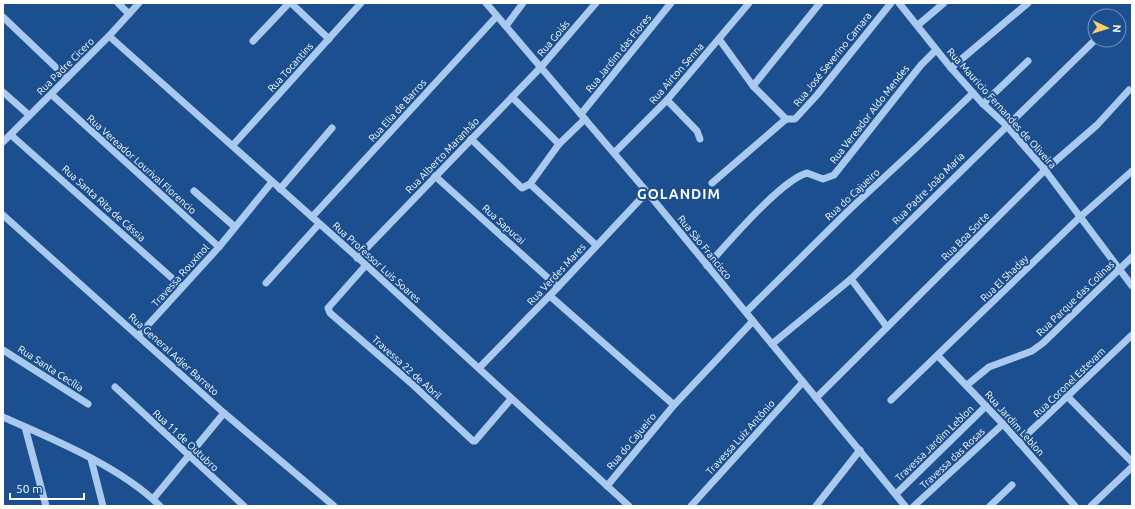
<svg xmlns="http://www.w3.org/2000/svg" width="1135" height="509" viewBox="0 0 1135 509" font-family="Ubuntu,sans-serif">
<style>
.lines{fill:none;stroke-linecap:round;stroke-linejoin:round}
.minor{stroke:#a9c9ee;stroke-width:7}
.labels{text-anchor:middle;stroke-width:4;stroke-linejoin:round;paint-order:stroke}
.street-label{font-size:10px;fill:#fff;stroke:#1b4f8f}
.district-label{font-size:14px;font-weight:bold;letter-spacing:1px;fill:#fff;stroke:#1b4f8f}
</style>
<rect width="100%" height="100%" fill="#1b4f8f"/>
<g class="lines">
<!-- minor -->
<g class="minor">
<polyline points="118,3 129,14"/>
<polyline points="291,3 329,39"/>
<polyline points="486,3 647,192 905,506"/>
<polyline points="899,3 951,68 983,104 1006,125 1045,170 1132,286"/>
<polyline points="3,17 67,78"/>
<polyline points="918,25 944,3"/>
<polyline points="506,26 523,3"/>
<polyline points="109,36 366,265 629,506"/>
<polyline points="719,39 753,86 786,119"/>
<polyline points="253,41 289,3"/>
<polyline points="951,68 1028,3"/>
<polyline points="753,86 820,3"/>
<polyline points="3,92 29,115"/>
<polyline points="52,95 219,247"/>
<polyline points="512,97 559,144 585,119"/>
<polyline points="667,100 697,131 700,139"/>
<polyline points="983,104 1028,61"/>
<polyline points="581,114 671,3"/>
<polyline points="786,119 795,119 817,95 891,3"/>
<polyline points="11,135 182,287"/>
<polyline points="471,139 522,188 530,184 559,144"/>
<polyline points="3,142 109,36 139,3"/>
<polyline points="233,145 361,3"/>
<polyline points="614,153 667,100 749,3"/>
<polyline points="435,176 558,287"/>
<polyline points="712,183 786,119"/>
<polyline points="530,184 596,245"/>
<polyline points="280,189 332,128"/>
<polyline points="194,191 235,227"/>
<polyline points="3,215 224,413 334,506"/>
<polyline points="312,217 497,16"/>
<polyline points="357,258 541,67 596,3"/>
<polyline points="366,265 328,308 330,313 411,383 473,441 475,441 511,399"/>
<path d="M707,266C727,244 781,180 807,173L823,179L834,175L921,65L936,50"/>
<polyline points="851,279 887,327"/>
<polyline points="266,283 319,224"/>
<polyline points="550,296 674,405"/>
<polyline points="746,312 850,209 917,147 973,93"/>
<polyline points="138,336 219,247 272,182"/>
<polyline points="772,344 851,279 1095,40"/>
<polyline points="3,350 88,404"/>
<polyline points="938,356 1003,424 1075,506"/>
<polyline points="479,368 558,287 647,192"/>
<polyline points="967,385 989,367 1032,351 1043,343 1132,257"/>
<polyline points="115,387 244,506"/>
<polyline points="1068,397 1132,462"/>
<polyline points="816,398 1045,170 1097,125 1129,90"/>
<polyline points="891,400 1080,217 1132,171"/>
<path d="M3,417C53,439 121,467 160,506"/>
<polyline points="25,427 46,506"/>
<polyline points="1019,442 1132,335"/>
<polyline points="91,459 103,506"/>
<polyline points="607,486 674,405 753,321"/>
<polyline points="896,494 986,406"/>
<polyline points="153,499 224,413"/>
<polyline points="691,506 803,382"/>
<polyline points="816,506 860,450"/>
<polyline points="914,506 1003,424"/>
<polyline points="990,506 1012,485"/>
<polyline points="1091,506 1132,467"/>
</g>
</g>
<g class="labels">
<!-- street labels -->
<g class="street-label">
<text transform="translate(553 38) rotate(-50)" y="4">Rua Goiás</text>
<text transform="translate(618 53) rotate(-51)" y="4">Rua Jardim das Flores</text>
<text transform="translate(832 59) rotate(-51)" y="4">Rua José Severino Camara</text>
<text transform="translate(65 66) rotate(-45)" y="4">Rua Padre Cicero</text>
<text transform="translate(290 67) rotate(-48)" y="4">Rua Tocantins</text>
<text transform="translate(676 73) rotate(-49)" y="4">Rua Airton Senna</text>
<text transform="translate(1002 108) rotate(48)" y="4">Rua Mauricio Fernandes de Oliveira</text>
<text transform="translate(397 110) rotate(-48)" y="4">Rua Elia de Barros</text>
<text transform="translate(869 114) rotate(-52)" y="4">Rua Vereador Aldo Mendes</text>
<text transform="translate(442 155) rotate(-46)" y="4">Rua Alberto Maranhão</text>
<text transform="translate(142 164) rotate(42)" y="4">Rua Vereador Lourival Florencio</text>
<text transform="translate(928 188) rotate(-45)" y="4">Rua Padre João Maria</text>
<text transform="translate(852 194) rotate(-43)" y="4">Rua do Cajueiro</text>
<text transform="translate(104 203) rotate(42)" y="4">Rua Santa Rita de Cássia</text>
<text transform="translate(504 224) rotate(42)" y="4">Rua Sapucai</text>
<text transform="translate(965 236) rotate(-45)" y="4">Rua Boa Sorte</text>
<text transform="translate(705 247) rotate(51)" y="4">Rua São Francisco</text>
<text transform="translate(377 262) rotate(42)" y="4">Rua Professor Luis Soares</text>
<text transform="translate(556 274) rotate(-47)" y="4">Rua Verdes Mares</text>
<text transform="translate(180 275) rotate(-48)" y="4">Travessa Rouxinol</text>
<text transform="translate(1004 278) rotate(-44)" y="4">Rua El Shaday</text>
<text transform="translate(1075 298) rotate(-44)" y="4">Rua Parque das Colinas</text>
<text transform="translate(174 354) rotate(42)" y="4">Rua General Adjer Barreto</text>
<text transform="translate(407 367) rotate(42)" y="4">Travessa 22 de Abril</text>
<text transform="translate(51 368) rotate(33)" y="4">Rua Santa Cecília</text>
<text transform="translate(1069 382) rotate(-44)" y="4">Rua Coronel Estevam</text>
<text transform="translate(1015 423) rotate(48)" y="4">Rua Jardim Leblon</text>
<text transform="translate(740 437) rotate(-48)" y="4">Travessa Luiz Antônio</text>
<text transform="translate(186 440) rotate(43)" y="4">Rua 11 de Outubro</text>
<text transform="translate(631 441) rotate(-50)" y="4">Rua do Cajueiro</text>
<text transform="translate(934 443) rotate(-44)" y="4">Travessa Jardim Leblon</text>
<text transform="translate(952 458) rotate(-43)" y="4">Travessa das Rosas</text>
</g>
<!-- district labels -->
<g class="district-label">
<text x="679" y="199">GOLANDIM</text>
</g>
</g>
<!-- border -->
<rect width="1135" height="509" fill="none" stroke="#ffffff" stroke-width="8"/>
<!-- north arrow -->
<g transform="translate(1107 28) rotate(94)"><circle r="19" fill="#1b4f8f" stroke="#7695bc"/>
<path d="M0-3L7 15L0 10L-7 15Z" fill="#ffd166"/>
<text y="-6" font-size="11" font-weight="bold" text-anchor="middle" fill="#ffffff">N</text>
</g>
<!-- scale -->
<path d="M10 493v6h74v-6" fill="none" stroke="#ffffff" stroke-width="2"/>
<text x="16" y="493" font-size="12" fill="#ffffff" stroke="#1b4f8f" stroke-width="3" paint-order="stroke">50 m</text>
</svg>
